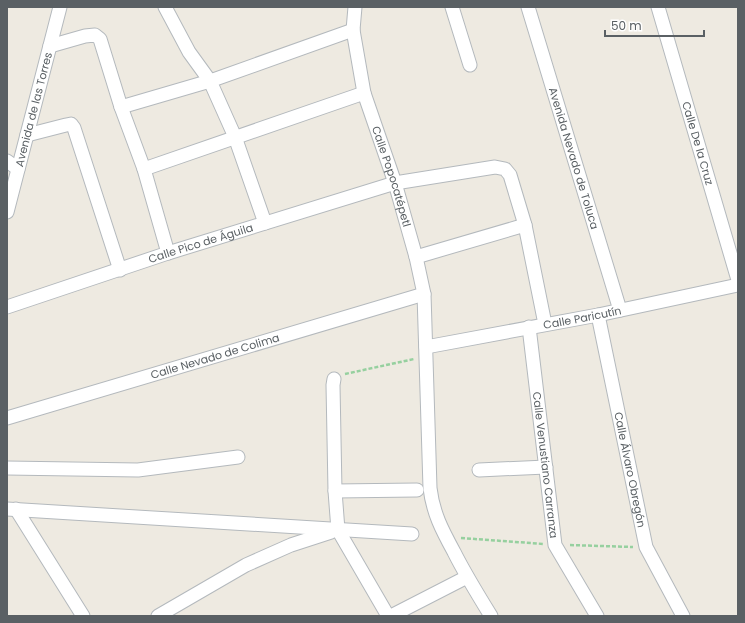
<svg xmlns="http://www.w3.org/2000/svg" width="745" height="623" viewBox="0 0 745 623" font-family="Poppins,sans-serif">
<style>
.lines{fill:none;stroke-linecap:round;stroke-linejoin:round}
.minor-casing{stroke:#b4b9bd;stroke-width:15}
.path{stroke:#96d09f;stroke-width:2.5;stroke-dasharray:4 2;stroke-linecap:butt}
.minor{stroke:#fff;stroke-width:13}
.labels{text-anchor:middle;stroke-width:4;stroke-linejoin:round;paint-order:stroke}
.street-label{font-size:11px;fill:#5a6064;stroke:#fff}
</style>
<rect width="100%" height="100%" fill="#eeeae1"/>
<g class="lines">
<defs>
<g id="minor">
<polyline points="165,7 189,52 210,81 235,137 265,223"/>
<path id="s1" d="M355,7L353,30L364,93L395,183L416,257L424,294L430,488C433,513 442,530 454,552C465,574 478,595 491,616"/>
<polyline points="452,7 470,65"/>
<path id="s2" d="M528,7L620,310"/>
<path id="s3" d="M658,7L738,280"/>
<polyline points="50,46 85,36 95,35 100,39 121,107 144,169 168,253"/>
<polyline points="121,107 210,81 353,30"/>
<polyline points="27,135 66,125 71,124 74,128 120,270"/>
<polyline points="7,161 18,169"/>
<polyline points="144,169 364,93"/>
<path id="s4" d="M7,212L60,7"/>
<polyline points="416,257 525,225"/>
<path id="s5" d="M7,307L168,253L395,183L495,167L505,169L510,175L525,225L545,324"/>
<path id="s6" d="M598,315L646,547L683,616"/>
<path id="s7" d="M529,327L555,545L597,616"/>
<path id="s8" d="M426,347L598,315L738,285"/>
<polyline points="334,379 333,385 335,491 338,530 388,616"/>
<path id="s9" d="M7,418L424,294"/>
<polyline points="7,468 138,470 238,457"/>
<polyline points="479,470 546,467"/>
<polyline points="335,491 417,490"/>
<polyline points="7,509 412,534"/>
<polyline points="16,509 83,616"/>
<polyline points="158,616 246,565 291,545 331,532"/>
<polyline points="391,616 467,577"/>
</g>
</defs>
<!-- minor casing -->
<use href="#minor" class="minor-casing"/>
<!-- path -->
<g class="path">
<polyline points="345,374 414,359"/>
<polyline points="461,538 544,544"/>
<polyline points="570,545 633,547"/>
</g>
<!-- minor -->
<use href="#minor" class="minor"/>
</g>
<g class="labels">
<!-- street labels -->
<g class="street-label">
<text dy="4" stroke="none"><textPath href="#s4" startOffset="106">Avenida de las Torres</textPath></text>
<text dy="4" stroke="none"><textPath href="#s3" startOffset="142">Calle De la Cruz</textPath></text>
<text dy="4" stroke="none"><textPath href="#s2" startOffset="158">Avenida Nevado de Toluca</textPath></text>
<text dy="4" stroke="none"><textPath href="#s1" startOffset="175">Calle Popocatépetl</textPath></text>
<text dy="4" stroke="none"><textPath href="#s5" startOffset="204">Calle Pico de Águila</textPath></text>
<text dy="4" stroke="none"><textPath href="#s8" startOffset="159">Calle Paricutín</textPath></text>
<text dy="4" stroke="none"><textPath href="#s9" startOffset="217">Calle Nevado de Colima</textPath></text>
<text dy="4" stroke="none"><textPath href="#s7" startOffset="139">Calle Venustiano Carranza</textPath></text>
<text dy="4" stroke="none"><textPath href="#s6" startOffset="158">Calle Álvaro Obregón</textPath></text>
</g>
</g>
<!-- border -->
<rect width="745" height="623" fill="none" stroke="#5a6064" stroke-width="16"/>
<!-- scale -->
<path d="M605 30v6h99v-6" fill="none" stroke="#5a6064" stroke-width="2"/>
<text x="611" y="30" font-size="12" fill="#5a6064" stroke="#ffffff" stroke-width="3" paint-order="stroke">50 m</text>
</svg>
